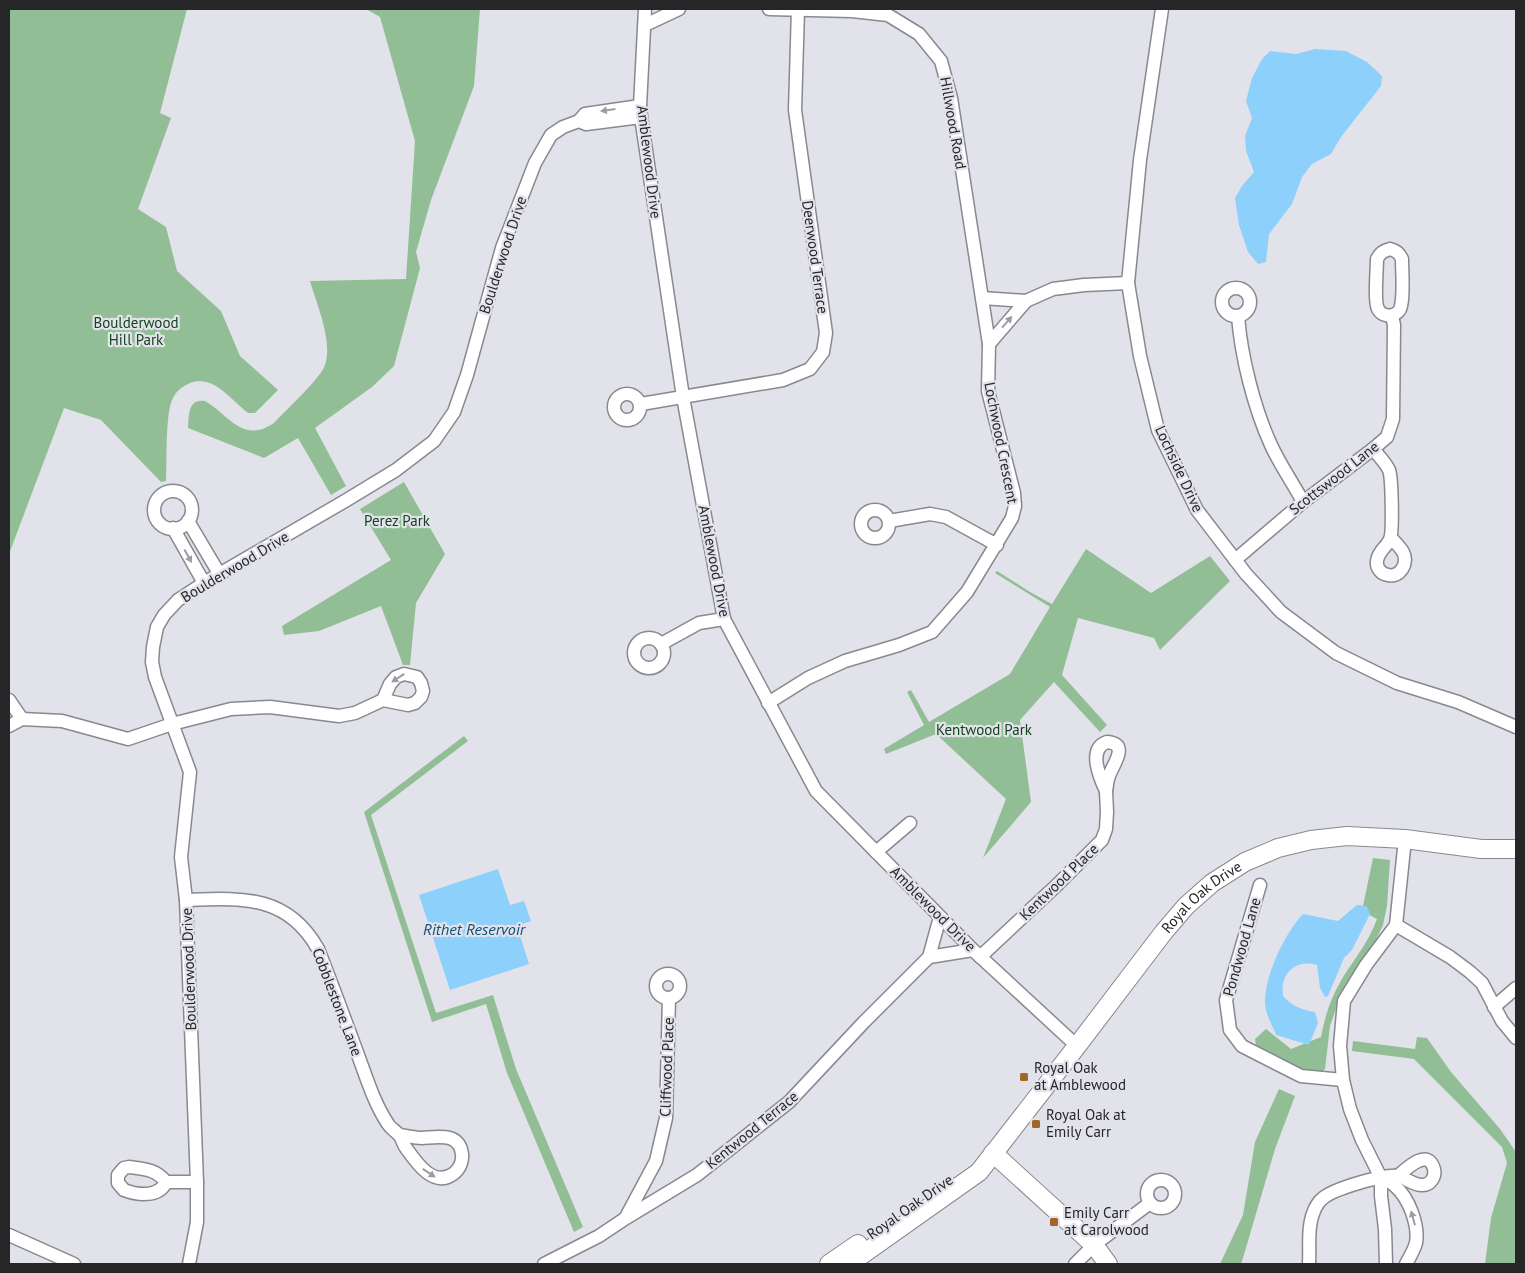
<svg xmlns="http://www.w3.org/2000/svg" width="1525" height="1273" viewBox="0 0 1525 1273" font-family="'PT Sans',sans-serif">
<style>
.green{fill:#91be94}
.water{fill:#8ed0fc}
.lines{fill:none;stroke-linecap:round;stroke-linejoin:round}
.street-casing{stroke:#888890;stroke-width:15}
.secondary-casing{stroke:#888890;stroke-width:20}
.street{stroke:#fff;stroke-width:12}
.secondary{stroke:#fff;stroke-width:18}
.oneway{fill:#9d9d9f}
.poi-dot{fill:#a26528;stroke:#e2e2eb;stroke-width:2}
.labels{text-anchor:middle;stroke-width:4.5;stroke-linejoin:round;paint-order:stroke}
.street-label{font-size:15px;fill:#262629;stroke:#e2e2eb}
.park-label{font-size:15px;fill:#12441b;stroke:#e2e2eb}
.poi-label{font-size:15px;fill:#262629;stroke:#e2e2eb;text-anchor:start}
.water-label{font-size:16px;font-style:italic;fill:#0f5276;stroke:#e2e2eb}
</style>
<rect width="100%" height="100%" fill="#e2e2eb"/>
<!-- green -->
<g class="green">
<path d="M9,9H187L160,113L171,118L138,209L166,227L177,271L221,311L240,356L278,390L255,413H248C238,405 229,395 219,388C211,382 199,379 190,383C183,386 176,391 173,398C165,412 167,463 166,481L161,482L101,420L64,408L9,554Z"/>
<path d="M366,9H480L474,86L431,200L416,252L420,268L394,366L372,387L315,428L346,486L331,495L298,438L264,458L188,428C189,415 188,398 205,401C230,416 243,444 274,423C285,411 321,378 325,365C333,341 317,305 310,281L406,279L415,141L380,17Z"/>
<polygon points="404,482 445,554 416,603 410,665 403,665 381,606 319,631 284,635 282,626 391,560 360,509"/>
<polygon points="1086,549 1151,593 1210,556 1230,581 1160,650 1154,638 1078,618 1062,675 1107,725 1100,732 1054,682 1020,720 1031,802 983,858 1006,799 936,734 886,754 884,749 924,725 907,692 911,690 929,722 1010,674 1050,607 995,573 997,571 1030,592 1052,604"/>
<polygon points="464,736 468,741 371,815 436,1013 493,995 516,1069 583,1227 574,1232 507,1073 486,1004 432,1022 364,812"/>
<path d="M1373,858L1390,860L1387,906L1383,925L1371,951L1338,1003L1330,1026L1325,1069L1320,1073L1308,1072L1300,1069L1258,1048L1256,1045L1255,1039L1266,1029L1291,1049L1321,1037C1325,1016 1331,997 1342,979C1354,959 1369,942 1377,919L1362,911Z"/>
<polygon points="1417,1037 1427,1038 1451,1072 1500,1129 1516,1152 1516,1264 1485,1264 1491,1218 1507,1163 1502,1147 1414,1059 1352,1051 1353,1041 1415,1049"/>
<polygon points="1279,1089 1295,1096 1275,1149 1243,1258 1241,1264 1220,1264 1243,1215 1255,1142"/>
</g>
<!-- water -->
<g class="water">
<polygon points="1315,49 1346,51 1367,62 1382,76 1381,86 1341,137 1331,154 1312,164 1302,177 1292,204 1269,234 1266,262 1258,264 1248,252 1239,225 1235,198 1242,186 1254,172 1246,151 1245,136 1252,118 1246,101 1252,78 1262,59 1270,51 1296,54"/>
<polygon points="498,869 510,905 524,901 531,921 517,926 529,964 450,990 419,895"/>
<path d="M1357,905L1367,906L1370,914L1352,950L1344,958L1328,996L1325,997L1320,988L1317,965C1302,960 1286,967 1283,984C1282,988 1283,992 1283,996C1292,1006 1302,1010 1315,1012L1318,1023L1309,1045L1276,1035C1272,1024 1265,1014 1265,1002C1265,975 1285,933 1303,914L1338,921Z"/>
</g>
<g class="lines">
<defs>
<g id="street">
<polyline points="645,9 640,106 641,117 683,397 724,619 816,791 973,950 1077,1046"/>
<polyline points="1162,9 1140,160 1128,283 1140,356 1158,430 1197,510 1246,574 1281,612 1336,653 1397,683 1458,702 1516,727"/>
<polyline points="645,25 679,9"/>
<polyline points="579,121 586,124 641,117"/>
<path d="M1390,249C1397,251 1399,253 1402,259C1402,273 1404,293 1401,306C1399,317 1383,319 1378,309C1374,302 1377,269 1377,259C1380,253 1383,251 1390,249Z"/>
<circle cx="1236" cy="302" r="14"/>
<polyline points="982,298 1026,301"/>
<path d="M1238,316C1241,356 1254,408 1271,445C1280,465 1293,483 1303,502"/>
<polyline points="989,344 1026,301 1053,289 1084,285 1128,283"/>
<circle cx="627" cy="407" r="13"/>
<polyline points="641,404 783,380 810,369 823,352 826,333 795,110 798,9"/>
<path d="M1373,449C1378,455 1386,463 1389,470C1392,477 1393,533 1390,539C1387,547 1378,551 1377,561C1376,568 1381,574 1388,575C1400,578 1409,563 1403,552C1400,547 1395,542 1391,538"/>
<circle cx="173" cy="510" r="19"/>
<circle cx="875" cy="524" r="14"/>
<polyline points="188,521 220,575"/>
<polyline points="889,521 930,514 946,517 997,545"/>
<polyline points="173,528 204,583"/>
<polyline points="1235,560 1303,502 1373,449 1387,437 1393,419 1394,325 1392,316"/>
<circle cx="649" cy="653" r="15"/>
<polyline points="661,644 699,623 724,619"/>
<polyline points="9,700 22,719"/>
<polyline points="768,703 808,678 845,661 899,645 932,632 967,592 1012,518 1015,506 1014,493 988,391 989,344 951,98 941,61 919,34 888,15 852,11 769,9"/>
<polyline points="9,726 22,719 62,721 128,739 172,724 231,709 270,707 339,716 355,713 383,700 408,705 415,703 421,697 423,691 421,683 417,677 404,674 396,677 390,684 383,700"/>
<path d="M1107,742C1130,744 1113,764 1109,776C1107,781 1107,786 1106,791C1100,778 1087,749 1107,742Z"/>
<polyline points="876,852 910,823"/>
<polyline points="1260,885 1226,1000 1230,1030 1242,1046 1301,1076 1343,1080"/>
<path d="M186,900C241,898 287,894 318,949C332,984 345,1020 358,1055C367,1079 374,1103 388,1124C391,1129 396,1131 399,1135C402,1138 403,1144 406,1148C416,1162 433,1188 453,1174C459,1170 463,1162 462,1154C459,1132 438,1137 422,1138C415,1138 407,1136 400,1135"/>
<polyline points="1396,925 1450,957 1470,972 1482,983 1502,1021 1516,1038"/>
<polyline points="929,957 973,950"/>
<polyline points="980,957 1057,885 1102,840 1106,829 1107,812 1106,791"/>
<circle cx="668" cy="986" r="12"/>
<polyline points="1494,1007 1516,988"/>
<path d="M129,1167C144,1169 156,1169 166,1182C159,1198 137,1195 124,1190L118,1183V1175L124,1168Z"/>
<path d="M1381,1178C1386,1180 1391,1182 1395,1186C1409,1198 1419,1225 1416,1243C1414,1250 1410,1257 1406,1264"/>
<circle cx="1161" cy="1194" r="14"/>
<polyline points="166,1182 197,1182"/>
<polyline points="626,1217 656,1161 666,1118 669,998"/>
<polyline points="9,1235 74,1264"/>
<polyline points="189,1264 197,1222 197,1182 186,900 181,857 190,772 155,677 152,662 153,647 157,627 164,615 178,600 204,583 345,501 396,470 434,441 454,412 467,375 502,248 535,163 551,135 563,127 579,121 585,114 640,106"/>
<polyline points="544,1264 599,1236 626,1218 697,1175 789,1102 864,1022 929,957 940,917"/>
<polyline points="1075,1264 1094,1245 1150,1203"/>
<path d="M1309,1264C1310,1247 1307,1227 1314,1211C1315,1208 1319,1201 1322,1199C1332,1189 1384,1174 1398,1176C1406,1178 1414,1186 1423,1185C1430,1185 1436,1177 1434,1169C1428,1147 1406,1169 1398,1176"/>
<polyline points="1386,1264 1385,1229 1381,1196 1381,1178 1362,1140 1350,1109 1343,1080 1340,1046 1344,1001 1366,965 1396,925 1405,839"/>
</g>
<g id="secondary">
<polyline points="993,1153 1094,1245 1108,1264"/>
<polyline points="829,1264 858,1244"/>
<path id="s1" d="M849,1264L979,1172L1077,1046L1163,933L1186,906L1212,883L1245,862L1278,848L1311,840L1347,836L1405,839L1481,849H1516"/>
</g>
</defs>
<!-- street casing -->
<use href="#street" class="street-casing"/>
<!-- secondary casing -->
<use href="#secondary" class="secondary-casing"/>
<!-- street -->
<use href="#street" class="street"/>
<!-- secondary -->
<use href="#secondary" class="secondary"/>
</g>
<!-- one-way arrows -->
<defs><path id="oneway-solid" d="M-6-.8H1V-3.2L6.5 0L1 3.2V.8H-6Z" transform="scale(1.25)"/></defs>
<g class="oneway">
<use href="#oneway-solid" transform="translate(608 110) rotate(172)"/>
<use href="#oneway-solid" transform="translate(1007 322) rotate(-49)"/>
<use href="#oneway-solid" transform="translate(188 556) rotate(61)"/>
<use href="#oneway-solid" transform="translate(398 678) rotate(147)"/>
<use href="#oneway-solid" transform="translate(429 1173) rotate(34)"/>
<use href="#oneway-solid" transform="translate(1413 1218) rotate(-105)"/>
</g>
<!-- markers -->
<g class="poi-dot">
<rect x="1019" y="1072" width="10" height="10" rx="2.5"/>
<rect x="1031" y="1119" width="10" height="10" rx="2.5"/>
<rect x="1049" y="1217" width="10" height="10" rx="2.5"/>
</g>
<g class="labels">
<!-- street labels -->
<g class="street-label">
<text transform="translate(953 123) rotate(80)" y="5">Hillwood Road</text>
<text transform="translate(649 162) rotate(83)" y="5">Amblewood Drive</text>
<text transform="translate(503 255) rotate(-72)" y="5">Boulderwood Drive</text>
<text transform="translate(815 257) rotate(82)" y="5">Deerwood Terrace</text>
<text transform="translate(1001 443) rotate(79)" y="5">Lochwood Crescent</text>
<text transform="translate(1179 469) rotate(65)" y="5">Lochside Drive</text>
<text transform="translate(1334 478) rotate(-38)" y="5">Scottswood Lane</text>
<text transform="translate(714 561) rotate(79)" y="5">Amblewood Drive</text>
<text transform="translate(235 567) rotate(-31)" y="5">Boulderwood Drive</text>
<text transform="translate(1059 882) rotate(-44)" y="5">Kentwood Place</text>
<text dy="5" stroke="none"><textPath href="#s1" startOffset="514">Royal Oak Drive</textPath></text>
<text transform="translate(933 909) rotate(45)" y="5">Amblewood Drive</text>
<text transform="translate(1242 947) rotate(-74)" y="5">Pondwood Lane</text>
<text transform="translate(189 969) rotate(-92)" y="5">Boulderwood Drive</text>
<text transform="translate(337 1002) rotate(69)" y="5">Cobblestone Lane</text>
<text transform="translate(667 1067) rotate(-88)" y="5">Cliffwood Place</text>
<text transform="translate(752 1130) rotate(-39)" y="5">Kentwood Terrace</text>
<text transform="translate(910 1207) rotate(-35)" y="5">Royal Oak Drive</text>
</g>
<!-- park labels -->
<g class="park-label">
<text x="136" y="328">Boulderwood<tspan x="136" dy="17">Hill Park</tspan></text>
<text x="397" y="526">Perez Park</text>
<text x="984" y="735">Kentwood Park</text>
</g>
<!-- poi labels -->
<g class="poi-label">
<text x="1034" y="1073">Royal Oak<tspan x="1034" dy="17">at Amblewood</tspan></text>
<text x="1046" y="1120">Royal Oak at<tspan x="1046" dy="17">Emily Carr</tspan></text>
<text x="1064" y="1218">Emily Carr<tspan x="1064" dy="17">at Carolwood</tspan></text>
</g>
<!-- water labels -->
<g class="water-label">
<text x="474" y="935">Rithet Reservoir</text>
</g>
</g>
<!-- border -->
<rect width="1525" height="1273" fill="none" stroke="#262629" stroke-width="20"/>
</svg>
